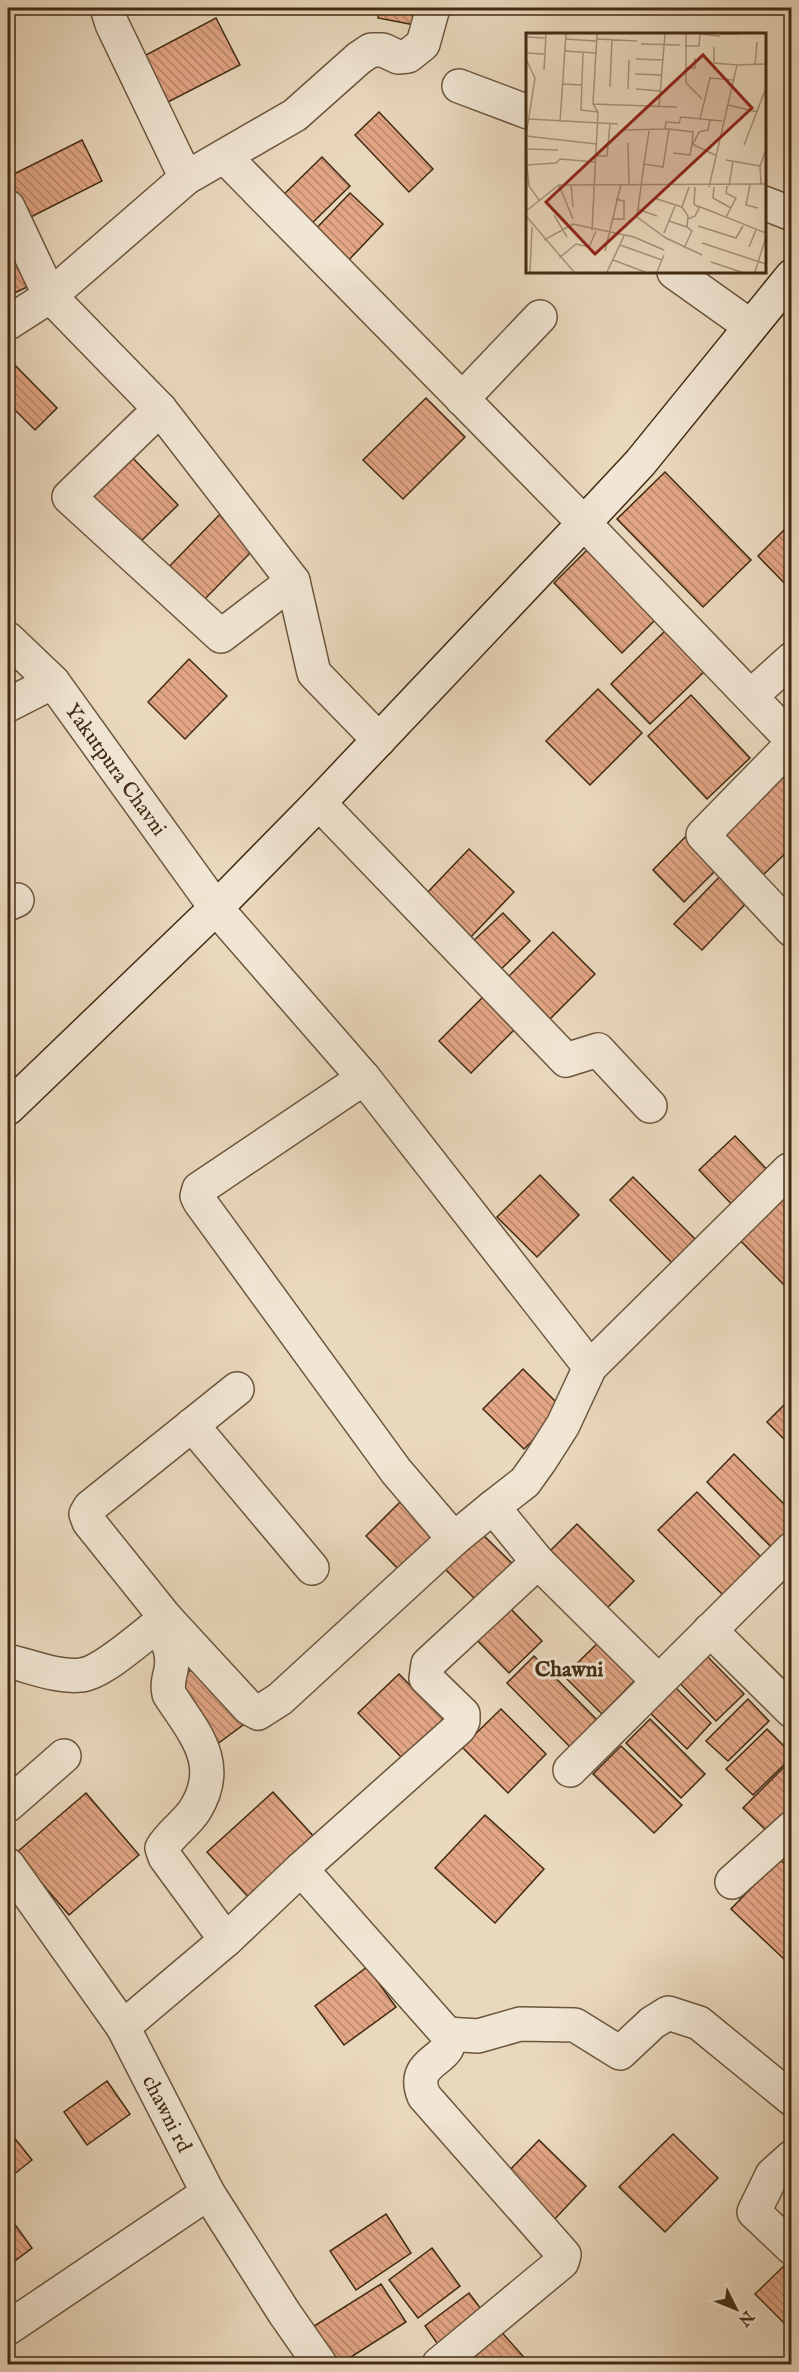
<svg xmlns="http://www.w3.org/2000/svg" width="799" height="2372" viewBox="0 0 799 2372" font-family="'IM FELL English',serif">
<style>
.building{fill:url(#building-back-hatch);stroke:#412b12;stroke-width:1.5}
.lines{fill:none;stroke-linecap:round;stroke-linejoin:round}
.street-casing{stroke:#6b563d;stroke-width:36}
.secondary-casing{stroke:#412b12;stroke-width:36}
.street{stroke:#f1e6d4;stroke-width:33}
.secondary{stroke:#f1e6d4;stroke-width:33}
.labels{text-anchor:middle;stroke-width:6;stroke-linejoin:round;paint-order:stroke}
.street-label{font-size:21px;fill:#412b12;stroke:#f1e6d4}
.neighbourhood-label{font-size:22px;font-weight:bold;fill:#412b12;stroke:#f1e6d4}
.inset-road{fill:none;stroke:#a69379;stroke-width:1.5}
.view{fill:#8f2418;fill-opacity:0.15;stroke:#8f2418;stroke-width:3}
.inset-edge{fill:none;stroke:#412b12;stroke-width:3}
</style>
<defs>
<pattern id="building-back-hatch" width="6" height="6" patternUnits="userSpaceOnUse" patternTransform="scale(1.5)"><rect width="6" height="6" fill="#e2a585"/><path d="M-1 5l2 2M0 0l6 6M5-1l2 2" fill="none" stroke="#b9876b"/></pattern>
</defs>
<rect width="100%" height="100%" fill="#ead8bd"/>
<filter id="stains"><feTurbulence type="fractalNoise" baseFrequency=".00333" numOctaves="4"/><feColorMatrix values="0 0 0 0 .2 0 0 0 0 .09 0 0 0 0 .02 0 0 0 .5 -.17"/></filter>
<radialGradient id="worn" r=".72"><stop offset=".6" stop-color="#630" stop-opacity="0"/><stop offset="1" stop-color="#630" stop-opacity=".3"/></radialGradient>
<!-- building -->
<g class="building">
<polygon points="380,8 418,8 415,25 378,18"/>
<polygon points="216,18 240,65 168,102 144,56"/>
<polygon points="379,112 433,169 409,192 355,135"/>
<polygon points="82,140 102,181 23,221 8,190 8,177"/>
<polygon points="322,157 350,186 304,231 276,202"/>
<polygon points="350,193 383,224 344,265 311,234"/>
<polygon points="26,252 40,281 8,296 8,261"/>
<polygon points="8,358 57,408 35,430 8,403"/>
<polygon points="426,398 465,437 403,499 363,460"/>
<polygon points="127,452 178,505 136,546 84,493"/>
<polygon points="665,472 751,560 703,607 617,519"/>
<polygon points="222,512 257,546 195,609 161,575"/>
<polygon points="789,525 792,528 792,591 758,556"/>
<polygon points="588,549 656,619 622,653 554,583"/>
<polygon points="668,628 708,668 650,724 611,684"/>
<polygon points="189,659 227,696 185,739 148,702"/>
<polygon points="598,689 642,733 590,785 546,741"/>
<polygon points="691,695 750,758 707,799 648,736"/>
<polygon points="792,767 792,847 761,877 721,835"/>
<polygon points="688,834 720,866 684,902 653,870"/>
<polygon points="469,849 514,892 470,938 426,894"/>
<polygon points="725,871 752,897 702,950 674,924"/>
<polygon points="503,913 530,941 495,975 468,946"/>
<polygon points="553,932 595,974 545,1024 503,982"/>
<polygon points="487,993 519,1025 471,1073 439,1041"/>
<polygon points="735,1136 775,1178 739,1212 699,1170"/>
<polygon points="540,1175 579,1215 537,1257 497,1217"/>
<polygon points="633,1177 703,1247 679,1270 610,1200"/>
<polygon points="778,1184 792,1198 792,1283 787,1288 731,1231"/>
<polygon points="523,1369 564,1410 524,1449 483,1409"/>
<polygon points="792,1397 792,1447 767,1422"/>
<polygon points="734,1454 792,1512 792,1539 777,1553 707,1482"/>
<polygon points="697,1492 767,1563 729,1601 658,1530"/>
<polygon points="401,1501 439,1539 403,1574 366,1536"/>
<polygon points="577,1524 634,1581 606,1609 549,1552"/>
<polygon points="474,1526 520,1571 483,1607 438,1562"/>
<polygon points="501,1599 542,1641 509,1673 468,1631"/>
<polygon points="605,1636 642,1673 602,1714 564,1676"/>
<polygon points="701,1650 744,1694 716,1721 674,1677"/>
<polygon points="534,1656 600,1723 573,1750 507,1683"/>
<polygon points="202,1662 247,1722 216,1745 171,1685"/>
<polygon points="399,1674 446,1722 406,1762 358,1713"/>
<polygon points="671,1683 711,1723 687,1749 646,1709"/>
<polygon points="748,1699 769,1721 728,1761 706,1741"/>
<polygon points="501,1709 546,1754 508,1793 462,1747"/>
<polygon points="650,1719 705,1774 681,1798 626,1743"/>
<polygon points="767,1729 792,1754 792,1757 753,1795 726,1769"/>
<polygon points="621,1746 682,1805 654,1833 593,1774"/>
<polygon points="792,1759 792,1815 771,1835 743,1808"/>
<polygon points="273,1792 317,1840 251,1900 207,1852"/>
<polygon points="86,1793 139,1855 69,1915 16,1853"/>
<polygon points="485,1815 544,1869 495,1923 435,1868"/>
<polygon points="779,1859 792,1870 792,1955 786,1961 731,1909"/>
<polygon points="367,1967 396,2007 344,2045 315,2006"/>
<polygon points="107,2081 130,2114 87,2145 64,2112"/>
<polygon points="8,2130 32,2160 8,2179"/>
<polygon points="673,2134 718,2178 665,2232 619,2187"/>
<polygon points="539,2140 586,2186 551,2223 503,2177"/>
<polygon points="386,2214 411,2253 356,2290 330,2251"/>
<polygon points="8,2215 32,2248 8,2266"/>
<polygon points="432,2248 460,2286 418,2318 389,2280"/>
<polygon points="788,2262 792,2266 792,2331 755,2294"/>
<polygon points="381,2284 406,2322 340,2364 334,2364 311,2328"/>
<polygon points="469,2293 487,2317 442,2350 425,2326"/>
<polygon points="497,2327 529,2363 527,2364 471,2364 463,2356"/>
</g>
<g class="lines">
<defs>
<g id="street">
<polyline points="107,8 112,24 186,178"/>
<polyline points="459,86 528,112"/>
<polyline points="225,157 584,523 792,740"/>
<polyline points="764,203 792,214"/>
<polyline points="8,207 50,296 160,409 293,581 314,673 379,740"/>
<polyline points="674,272 750,326"/>
<polyline points="8,323 50,296 186,178 295,115 359,58 371,50 383,50 398,57 408,56 423,44 433,8"/>
<polyline points="462,399 540,317"/>
<polyline points="160,409 69,497 221,636 293,581"/>
<path id="s1" d="M8,639L53,682L216,908L364,1078L199,1189L197,1196L200,1202L396,1471L454,1539L493,1507"/>
<polyline points="751,696 792,659"/>
<polyline points="8,705 53,682"/>
<polyline points="792,744 703,835 792,930"/>
<polyline points="319,803 566,1060 598,1050 650,1106"/>
<polyline points="8,904 17,900"/>
<polyline points="364,1078 590,1367"/>
<polyline points="192,1425 312,1568"/>
<polyline points="538,1562 658,1681"/>
<polyline points="166,1618 89,1522 86,1514 90,1507 237,1389"/>
<path d="M156,1626C168,1640 174,1651 171,1670C169,1679 167,1684 169,1694C194,1733 224,1763 195,1810C186,1824 171,1833 162,1848L165,1857L226,1940"/>
<polyline points="710,1630 792,1711"/>
<path d="M8,1661C30,1666 58,1678 81,1675C103,1673 147,1632 166,1618L249,1708L258,1713L280,1699L454,1539"/>
<polyline points="570,1770 792,1549"/>
<polyline points="8,1805 64,1756"/>
<path id="s2" d="M8,1865L123,2027L208,2193L285,2314L320,2364"/>
<path d="M301,1869L447,2034C458,2061 408,2058 424,2096L564,2255L562,2262L439,2364"/>
<polyline points="732,1882 792,1828"/>
<polyline points="123,2027 226,1940 301,1869 459,1728 463,1721 463,1714 426,1678 428,1664 538,1562 493,1507 525,1482 540,1461 563,1425 590,1367 789,1170"/>
<polyline points="447,2034 478,2036 520,2024 575,2025 620,2053 652,2023 668,2013 699,2023 792,2099"/>
<polyline points="792,2157 772,2175 754,2212 792,2248"/>
<polyline points="8,2328 208,2193"/>
</g>
<polyline id="secondary" points="8,1108 216,908 319,803 584,523 640,463 792,276"/>
</defs>
<!-- street casing -->
<use href="#street" class="street-casing"/>
<!-- secondary casing -->
<use href="#secondary" class="secondary-casing"/>
<!-- street -->
<use href="#street" class="street"/>
<!-- secondary -->
<use href="#secondary" class="secondary"/>
</g>
<g class="labels">
<!-- street labels -->
<g class="street-label">
<text dy="7" stroke="none"><textPath href="#s1" startOffset="170">Yakutpura Chavni</textPath></text>
<text dy="7" stroke="none"><textPath href="#s2" startOffset="296">chawni rd</textPath></text>
</g>
<!-- neighbourhood labels -->
<g class="neighbourhood-label">
<text x="569" y="1676">Chawni</text>
</g>
</g>
<!-- overview -->
<g transform="translate(526 33)">
<rect width="240" height="240" fill="#ead8bd"/>
<path class="inset-road" d="M160,1V50L176,66M174,1L194,3M194,1H213M0,4L19,5M39,6L70,8M71,6L111,8M115,11L154,12M159,13H173L174,1M188,14V30L211,32M38,18L71,20M57,19L55,77L72,79M0,20L18,21M0,26L9,45L0,103L1,132L3,153L13,167M110,26L137,27M229,32L231,9M159,35H169V25M18,37L20,1M109,41L135,42M37,51L56,52M84,54L86,6M102,56L103,27M110,56L134,58M67,71L151,74M202,72L232,79M133,74L139,1M3,86L92,91M174,86L184,45L208,47M34,89L40,1M139,96H143L137,134L118,131L111,184L140,205L176,222M143,96L167,99L166,111L189,122M98,97L139,96L140,89L153,90L155,84L196,88M0,103L70,111M102,110L103,151M167,111L173,99L182,97L184,87M218,112L240,55M1,116L32,117M147,120L164,122L166,111M69,123H81L84,91M200,127L234,133M118,131L123,98M1,132L30,130L34,126L69,129M235,151L234,133L240,117M33,152L47,186M45,152L47,174M224,152L220,172L232,175M203,153L207,128M183,154L211,32L240,31M188,154L187,165L205,175M128,165L156,174L163,154M172,173L240,200M156,174L162,183L161,194L166,198L158,215M111,176L131,183M0,178L33,152L240,151M28,182L41,204M0,183L48,239M200,184L210,165L200,160L201,153M87,186H98V168L90,166M162,186L169,183L173,175L168,171L169,154M143,188L161,194M172,193L210,205L217,193M66,197L72,79L67,71L71,1M138,200L149,173M18,207L47,191L108,204L138,217M176,210L240,231M94,212L136,227M223,214L230,197M79,218L95,151M33,225L50,211L63,214L70,198M87,227L119,239M185,229L215,239M4,239L6,194M81,239L98,203M131,239L138,222M229,239L240,204"/>
<path class="view" d="M177,22L226,75L69,221L20,169Z"/>
<rect width="240" height="240" class="inset-edge"/>
</g>
<!-- margin -->
<rect width="799" height="2372" fill="none" stroke="#ead8bd" stroke-width="30"/>
<rect x="9" y="9" width="781" height="2354" fill="none" stroke="#412b12" stroke-width="3"/>
<rect x="15" y="15" width="769" height="2342" fill="none" stroke="#412b12" stroke-width="1.5"/>
<!-- north arrow -->
<g transform="translate(736 2309) rotate(133)" stroke="#f1e6d4" stroke-width="4.5" paint-order="stroke">
<path d="M0-4.5L10 22L0 15L-10 22Z" fill="#412b12"/>
<text y="-9" font-size="16" font-weight="bold" text-anchor="middle" fill="#412b12">N</text>
</g>
<rect width="100%" height="100%" filter="url(#stains)"/>
<rect width="100%" height="100%" fill="url(#worn)"/>
</svg>
